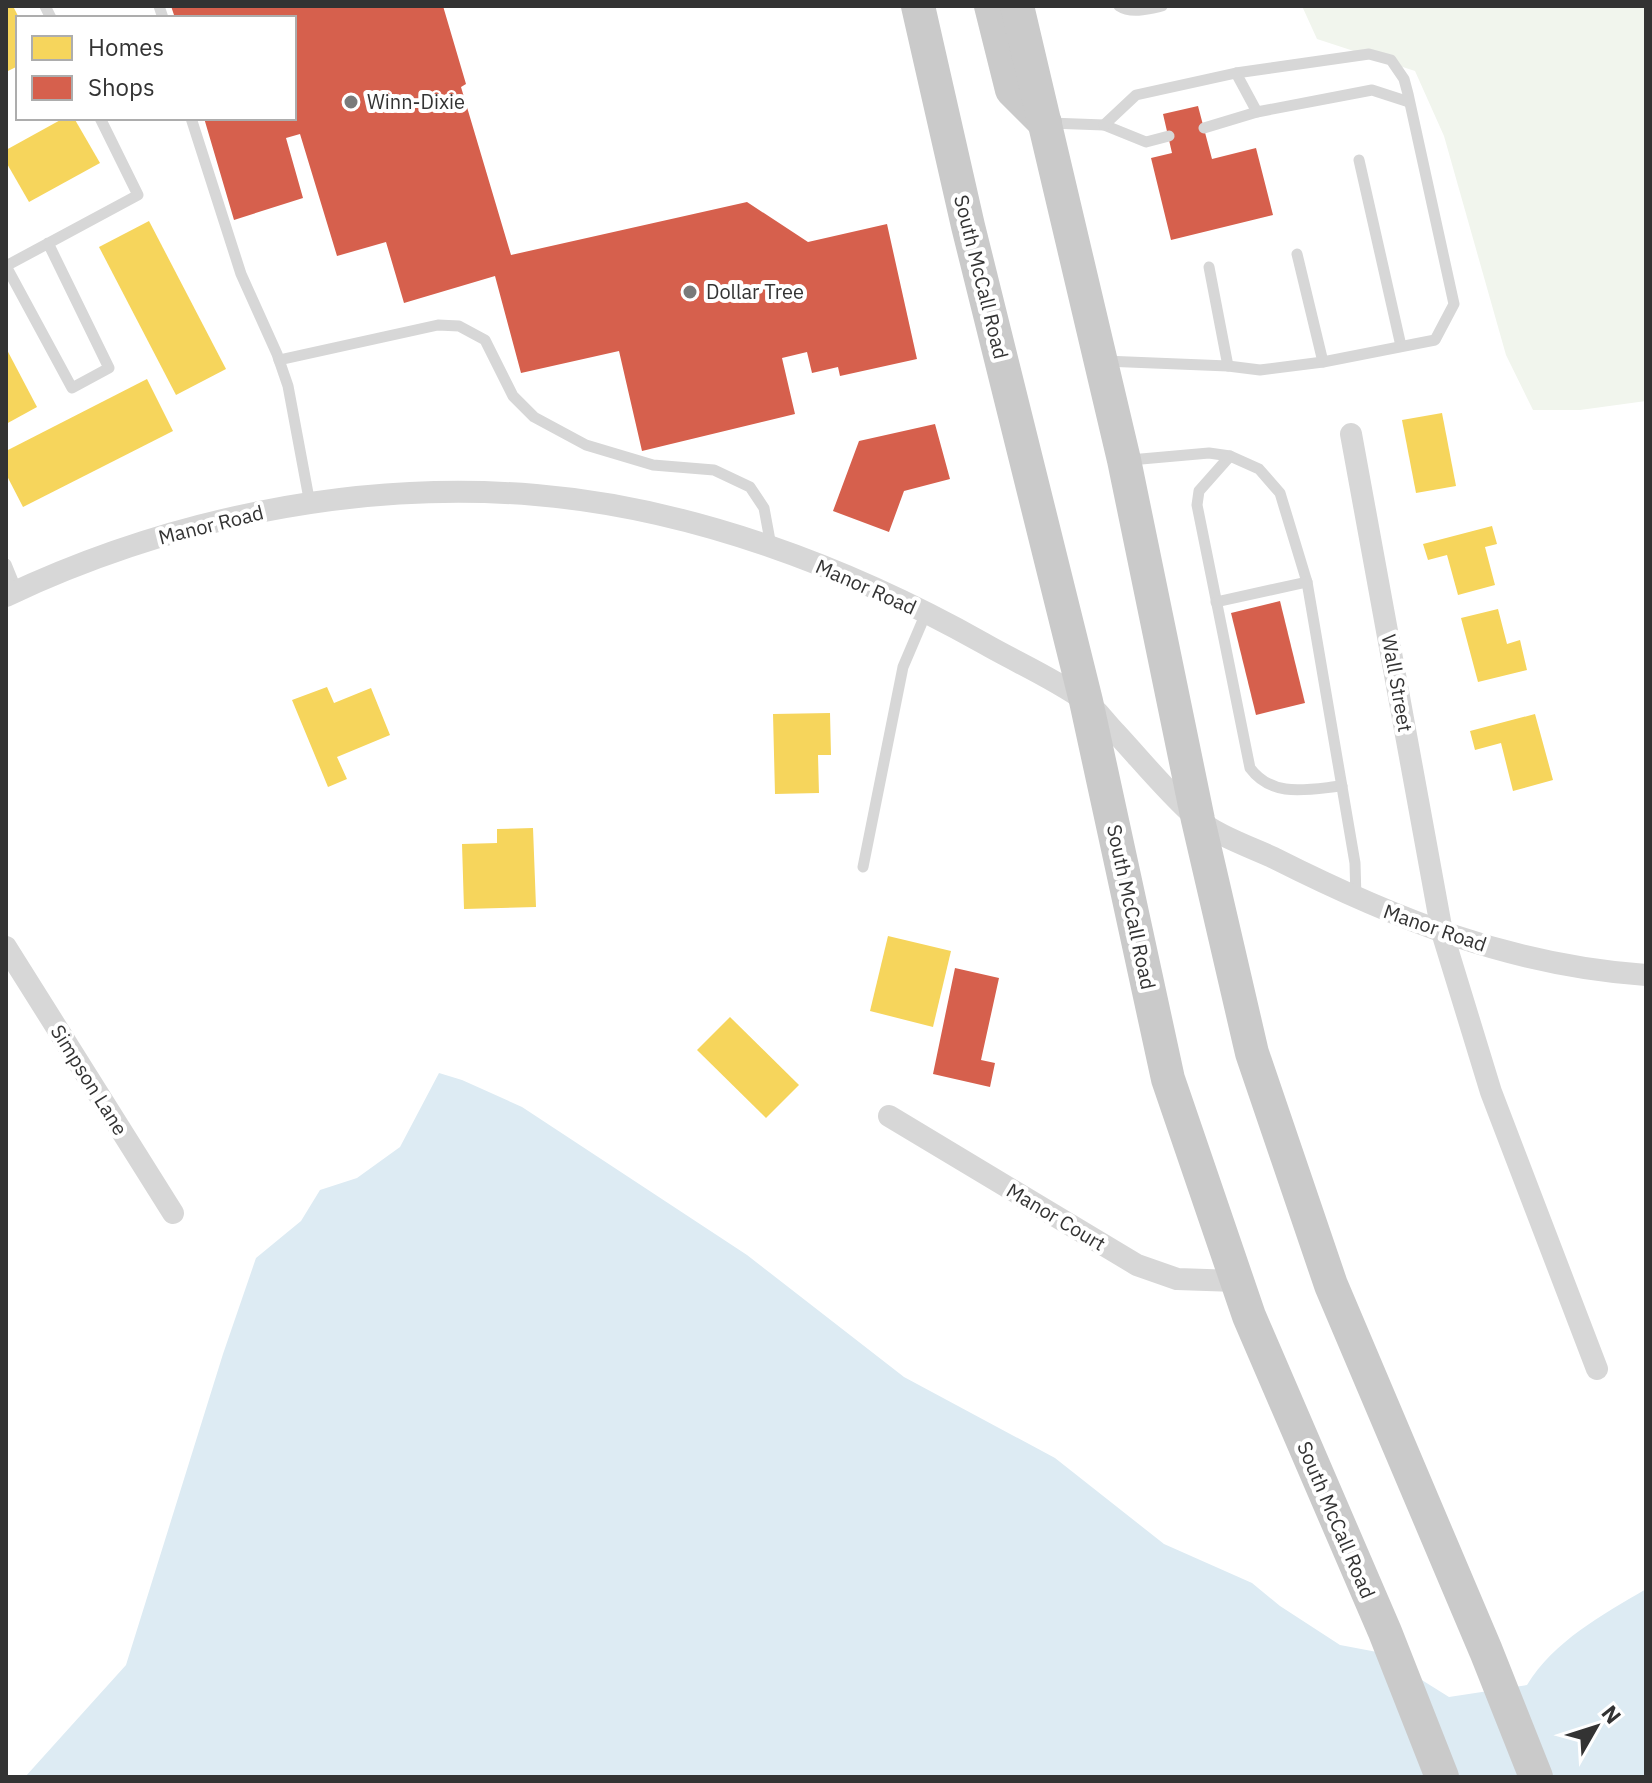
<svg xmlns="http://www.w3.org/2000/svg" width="1652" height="1783" viewBox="0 0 1652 1783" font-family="'IBM Plex Sans',sans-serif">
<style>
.green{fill:#f1f5ed}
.water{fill:#ddebf3}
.homes{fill:#f6d55c}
.shops{fill:#d6604d}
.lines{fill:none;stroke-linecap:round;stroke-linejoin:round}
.lane{stroke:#d7d7d7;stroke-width:11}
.street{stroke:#d7d7d7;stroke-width:22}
.primary{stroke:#cacaca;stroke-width:34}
.poi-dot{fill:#7a7a7a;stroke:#fff;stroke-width:3}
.labels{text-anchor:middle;stroke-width:8;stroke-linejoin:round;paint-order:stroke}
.poi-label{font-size:20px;fill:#333;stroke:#fff;text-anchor:start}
.street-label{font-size:20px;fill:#333;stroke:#fff}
</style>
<rect width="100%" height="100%" fill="#fff"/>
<!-- green -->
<polygon class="green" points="1302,6 1646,6 1646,401 1580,410 1533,410 1506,355 1444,136 1415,71 1317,39"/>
<!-- water -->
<path class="water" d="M439,1073L462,1080L522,1107L747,1255L904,1377L1055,1458L1164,1544L1252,1583L1280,1606L1340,1645L1377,1652L1449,1697L1527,1685C1554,1641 1602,1615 1646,1589V1777H25L126,1665L223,1354L256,1258L301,1221L320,1190L357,1178L400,1147Z"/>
<!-- homes -->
<g class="homes">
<polygon points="6,6 13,6 19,18 18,66 6,72"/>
<polygon points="64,118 74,118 100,163 29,202 6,162 6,150"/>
<polygon points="149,221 226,369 176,395 99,247"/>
<polygon points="6,348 37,407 6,424"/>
<polygon points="147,379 173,431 23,507 6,474 6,451"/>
<polygon points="1442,413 1456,486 1416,493 1402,420"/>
<polygon points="1492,526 1497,544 1485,547 1495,585 1458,595 1447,555 1428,560 1423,544"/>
<polygon points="1498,609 1507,644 1520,640 1527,670 1478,682 1461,618"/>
<polygon points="327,687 334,703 371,688 390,735 337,757 347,779 328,787 292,700"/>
<polygon points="830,713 831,755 818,755 819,793 775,794 773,714"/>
<polygon points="1535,714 1553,780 1513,791 1501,743 1475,750 1470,731"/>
<polygon points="533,828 536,907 464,909 462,844 497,843 497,829"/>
<polygon points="888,936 951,951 933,1027 870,1011"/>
<polygon points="730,1017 799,1085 766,1118 697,1050"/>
</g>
<!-- shops -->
<g class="shops">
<polygon points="171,6 443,6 466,84 461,87 511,255 747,202 808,242 887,224 917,359 840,376 838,367 812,373 807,352 782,358 795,414 642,451 619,351 521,373 495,276 404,303 386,242 337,256 300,134 286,138 303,198 234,220 204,118 294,118 294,18 175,18"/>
<polygon points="1198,106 1212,159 1256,148 1273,215 1171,240 1151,158 1172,153 1163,114"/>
<polygon points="935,424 950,479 904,491 889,532 833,511 859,441"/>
<polygon points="1280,601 1305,703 1256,715 1231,613"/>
<polygon points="955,968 999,978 981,1060 995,1063 990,1087 933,1074"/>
</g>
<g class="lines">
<!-- lane -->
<g class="lane">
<polyline points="45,6 51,18"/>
<polyline points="159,6 163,18"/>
<path d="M1119,6C1131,14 1149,9 1162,6"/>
<polyline points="1236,73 1257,112"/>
<polyline points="191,118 241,274 277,354 288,386 310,504"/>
<polyline points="1050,123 1104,125 1146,142 1169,136"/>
<polyline points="1204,128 1257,112 1372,90 1409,102"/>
<polyline points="1359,160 1401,346"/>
<polyline points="48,243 109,368 72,388 6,266 138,195 100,118"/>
<polyline points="1297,254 1323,362"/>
<polyline points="1209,267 1228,366"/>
<polyline points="279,360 438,325 459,326 485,340 513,396 534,417 586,445 653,465 714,470 750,487 764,508 771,546"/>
<polyline points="1104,361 1228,366 1260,370 1323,362 1435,340 1454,304 1408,94 1404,79 1391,60 1369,54 1236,73 1136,95 1104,125"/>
<path d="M1230,456L1199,491L1197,505L1250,768C1273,799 1309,789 1342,786"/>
<polyline points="1130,460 1209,453 1230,456 1259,469 1280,493 1307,582 1355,863 1356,899"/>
<polyline points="6,564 17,591"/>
<polyline points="1216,602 1307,582"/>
<polyline points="863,867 903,667 926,613"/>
</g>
<!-- street -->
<g class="street">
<polyline points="1351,434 1442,932 1491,1092 1597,1369"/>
<path d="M6,596C169,519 355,480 536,495C691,508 848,567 983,643C1016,662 1053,678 1084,700C1096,708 1105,722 1115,732C1141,760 1166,791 1195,817C1213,834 1250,847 1274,858C1393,918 1511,966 1646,975"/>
<polyline points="6,947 173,1213"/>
<polyline points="889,1116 1137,1265 1177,1279 1236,1281"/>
</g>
<!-- primary -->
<g class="primary">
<polyline points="918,6 968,226 1086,701 1168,1079 1249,1316 1385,1632 1442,1777"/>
<polyline points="991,6 1012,90 1045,123"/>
<polyline points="1017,6 1124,460 1198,820 1252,1053 1331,1285 1486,1651 1536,1777"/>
</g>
</g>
<!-- markers -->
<g class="poi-dot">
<circle cx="351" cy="102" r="8"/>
<circle cx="690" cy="292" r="8"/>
</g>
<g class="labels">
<!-- poi labels -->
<g class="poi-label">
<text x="367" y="109">Winn-Dixie</text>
<text x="706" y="299">Dollar Tree</text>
</g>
<!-- street labels -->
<g class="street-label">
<text transform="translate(981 277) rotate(76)" y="7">South McCall Road</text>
<text transform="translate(211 525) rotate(-14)" y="7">Manor Road</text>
<text transform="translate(866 587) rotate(24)" y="7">Manor Road</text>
<text transform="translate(1397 683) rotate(80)" y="7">Wall Street</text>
<text transform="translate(1131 907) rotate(78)" y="7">South McCall Road</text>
<text transform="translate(1435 928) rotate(19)" y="7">Manor Road</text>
<text transform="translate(89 1080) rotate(58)" y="7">Simpson Lane</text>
<text transform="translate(1056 1217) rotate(31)" y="7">Manor Court</text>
<text transform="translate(1336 1520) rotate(67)" y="7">South McCall Road</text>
</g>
</g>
<!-- border -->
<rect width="1652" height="1783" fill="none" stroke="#333333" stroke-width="16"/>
<!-- legend -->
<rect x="16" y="16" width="280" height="104" fill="#ffffff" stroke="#adadad" stroke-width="2"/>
<rect x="32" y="36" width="40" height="24" fill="#f6d55c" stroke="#adadad" stroke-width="2"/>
<text x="88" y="56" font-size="24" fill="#333333">Homes</text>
<rect x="32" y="76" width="40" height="24" fill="#d6604d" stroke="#adadad" stroke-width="2"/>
<text x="88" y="96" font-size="24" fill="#333333">Shops</text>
<!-- north arrow -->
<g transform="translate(1596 1727) rotate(51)" stroke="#ffffff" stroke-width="6" paint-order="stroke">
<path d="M0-6L14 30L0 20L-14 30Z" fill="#333333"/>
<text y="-12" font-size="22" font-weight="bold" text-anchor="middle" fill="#333333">N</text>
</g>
</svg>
